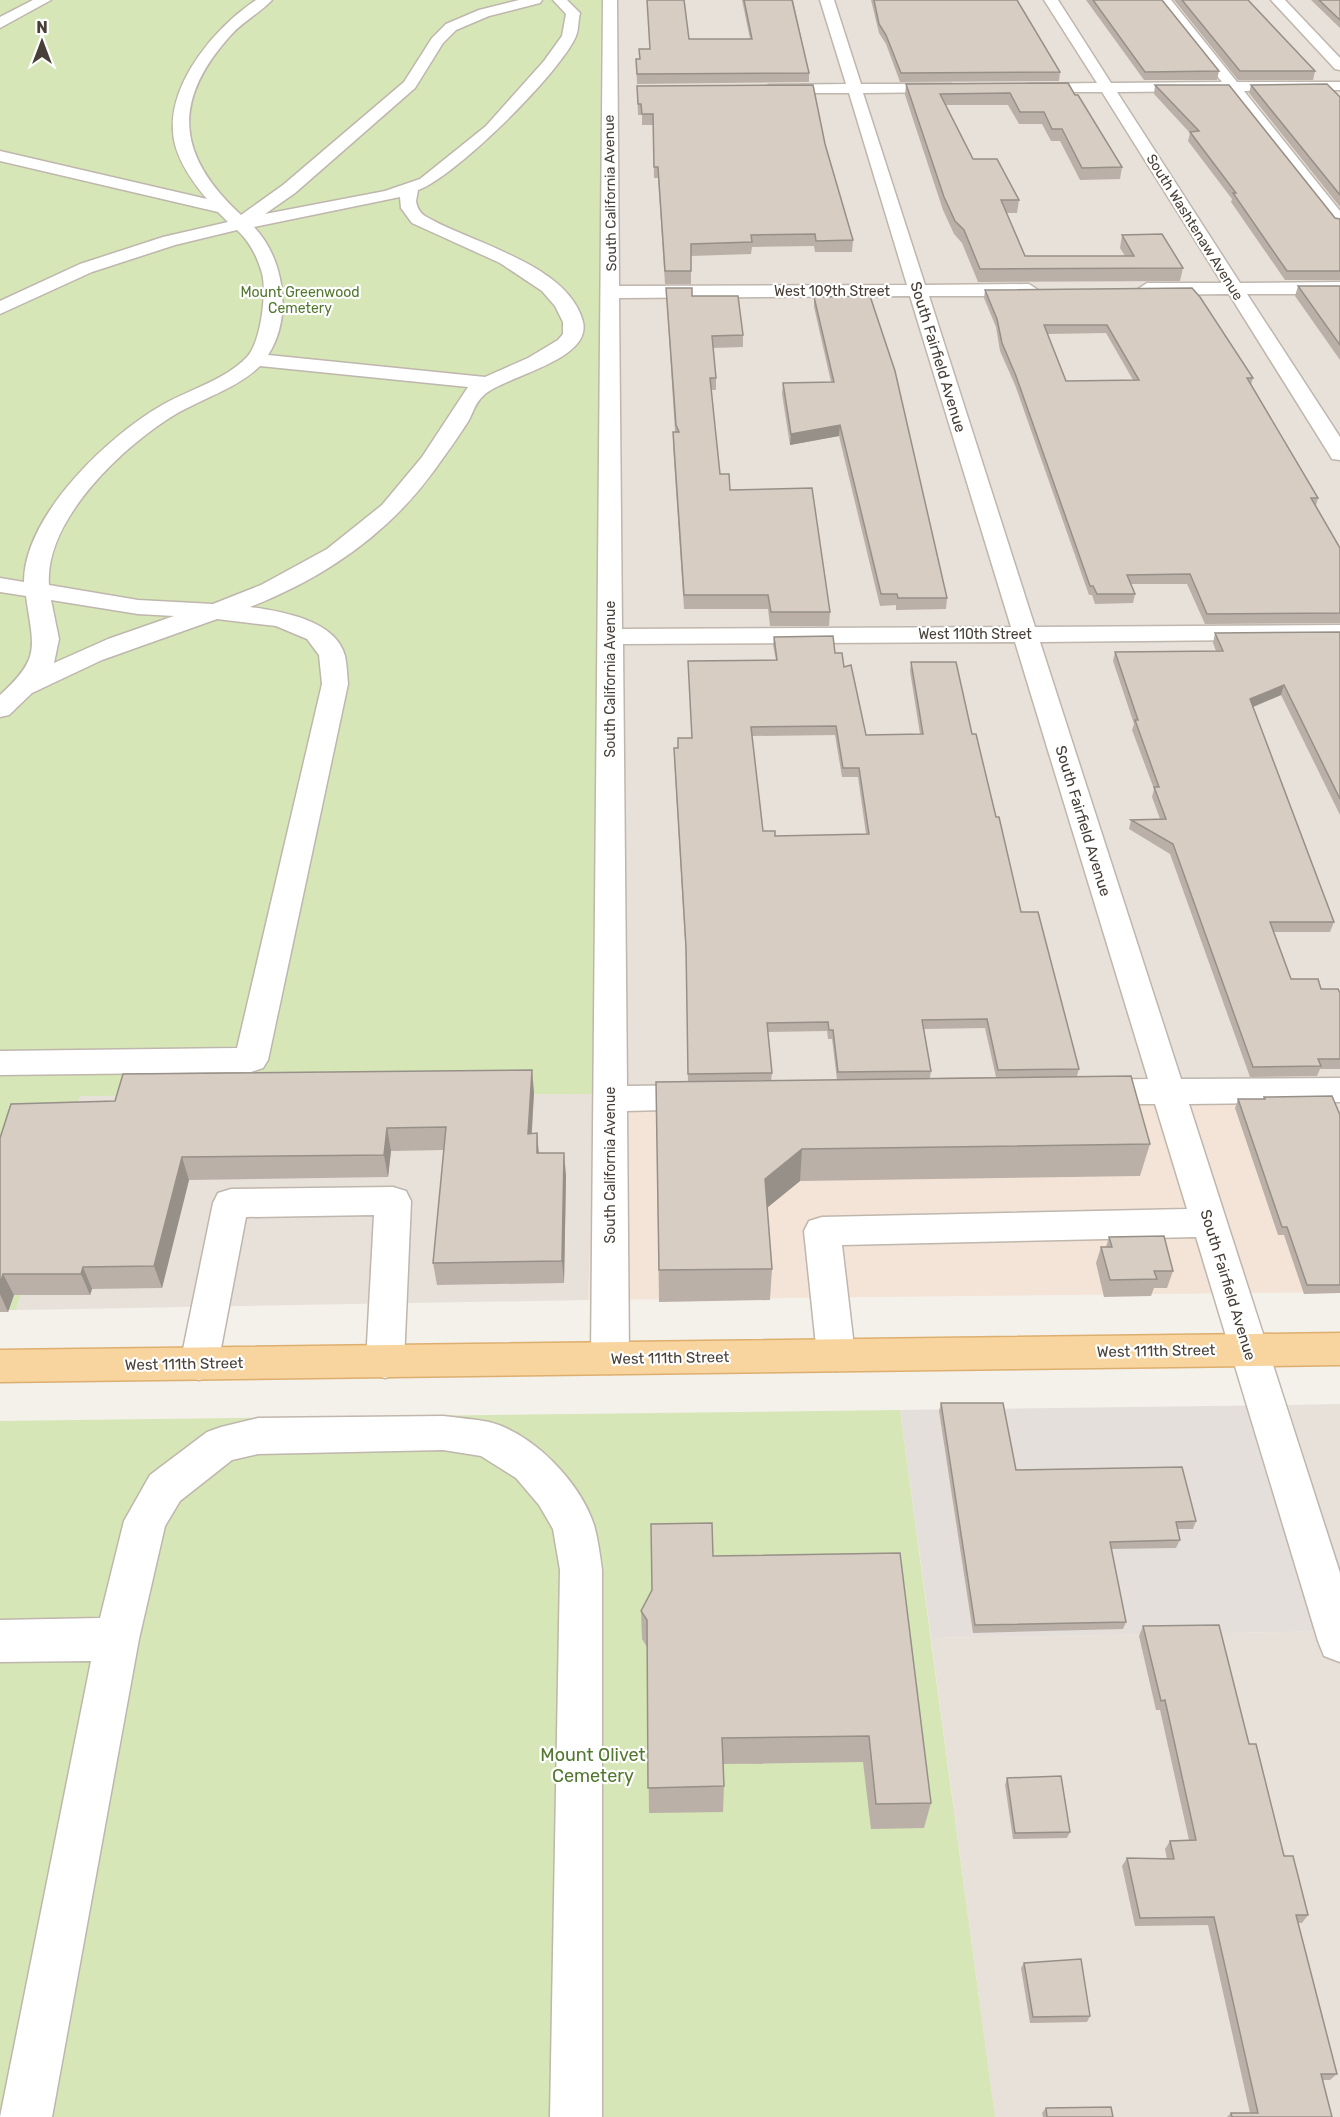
<svg xmlns="http://www.w3.org/2000/svg" width="1340" height="2117" font-family="Rubik,sans-serif">
<style>
.residential{fill:#e8e1d9}
.commercial{fill:#f4e4d7}
.industrial{fill:#e4dfdb}
.green{fill:#d6e6b6}
.lines{fill:none;stroke-linecap:round;stroke-linejoin:round}
.minor-casing{stroke:#bfb6ad;stroke-width:3}
.major-casing{stroke:#ddaf6f;stroke-width:3}
.minor{fill:#fff;fill-rule:evenodd}
.major{fill:#f8d49f;fill-rule:evenodd}
.wall{fill:#bab0a8;fill-rule:evenodd}
.shaded-wall{fill:#979088}
.building{fill:#d8cdc3;stroke:#979088;stroke-width:1.5;fill-rule:evenodd}
.labels{text-anchor:middle;stroke-width:4.5;stroke-linejoin:round;paint-order:stroke}
.far-street-label{font-size:14px;fill:#484038;stroke:#fff}
.far-park-label{font-size:14px;fill:#52772e;stroke:#fff}
.street-label{font-size:15px;fill:#484038;stroke:#fff}
.near-park-label{font-size:18px;fill:#52772e;stroke:#fff}
</style>
<rect width="100%" height="100%" fill="#f4f0ea"/>
<path class="residential" d="M601 0H1340V1222L596 1094 588 1300 16 1310 80 1096 596 1094Z
M1340 1404V1572L1288 1405Z
M1340 1631V2117H995L931 1638Z"/>
<path class="commercial" d="M1290 1088 1340 1292 588 1300 596 1094Z"/>
<path class="industrial" d="M1288 1405 1340 1572V1631L931 1638 900 1410Z"/>
<path class="green" d="M0 0H601L596 1094 80 1096 16 1310H0Z
M900 1410 995 2117H0V1421Z"/>
<g class="lines">
<defs>
<path id="minor" d="M33 0H51L0 28V17Z
M256 0H272C260 13 242 22 230 36 171 102 177 156 241 215L283 185 404 82 432 38 446 24 479 10 519 0H542L540 3 489 16 456 30 443 43 415 88 295 193 265 214 385 191 420 179 486 126 544 61 562 36 566 14 553 0H567L580 13C578 20 579 29 576 36 561 72 455 177 418 190L416 201C417 207 419 212 425 216 468 242 569 264 583 322 592 361 503 376 483 396 476 402 473 412 469 420 458 438 445 455 433 472 387 535 322 579 250 607 280 611 336 620 345 656 347 665 347 675 348 684L268 1060 263 1068 251 1072 0 1075V1051L237 1048 322 684 319 655 307 639 276 626 217 619 102 660 32 693 9 715 0 717V695C42 657 33 647 26 596L0 592V578L24 582C24 515 110 434 164 404 191 389 225 380 247 357 261 342 267 292 262 273 257 256 250 242 237 230L175 245 92 272 0 314V301L80 264 163 237 228 222 218 212 0 161V151L207 199C191 180 174 156 173 131 170 80 217 26 256 0ZM400 197 401 208 412 223 500 263 542 291 555 306 563 322V334L558 340 528 358 485 377 268 355C293 317 284 258 254 227ZM260 366 468 387 422 457 382 505 327 549 261 585 213 604 138 600 49 585C44 520 124 445 176 414 203 398 236 389 260 366ZM51 600 138 614 174 616 108 639 54 663 59 639Z
M603 0H617L619 286 907 285 849 93H769L762 89 769 85 846 84 820 0H834L861 84H951L958 88 951 92 863 93 925 285 1029 284 1038 290 1029 296H929L1035 627 1340 625V639L1040 642 1181 1079 1340 1078V1102L1189 1104 1340 1573V1662L1324 1656 1318 1641 1196 1237 842 1245 855 1355 850 1366 836 1371 822 1366 817 1355 804 1231 809 1221 822 1217 1187 1209 1155 1104H1091L1079 1101 1074 1092 1079 1083 1091 1080 1148 1079 1015 642 623 644 627 1086 701 1085 713 1088 718 1097 713 1106 701 1109 627 1111 629 1358 624 1370 610 1374 596 1370 591 1358ZM910 296 1011 627 622 629 619 298Z
M1044 0H1058L1111 83 1222 82 1157 0H1171L1237 82H1340V90L1244 91 1340 211V227L1334 226 1229 91 1117 92 1240 283 1340 282V294H1247L1340 437V460L1332 459 1329 454 1229 294 1147 295 1138 289 1147 283H1222L1102 92H1027L1020 88 1027 84 1097 83Z
M1271 0H1285L1340 58V70L1335 69Z
M393 1187 406 1191 411 1201 404 1362 399 1374 385 1378 371 1374 366 1362 374 1215 246 1217 218 1364 213 1376 199 1380 185 1376 180 1364 213 1203 218 1193 231 1189Z
M443 1416C458 1418 474 1419 489 1422 533 1433 580 1482 594 1525 598 1539 600 1555 602 1570V2117H550L560 1570 553 1529 539 1505 516 1478 481 1456 443 1450 258 1454 232 1460 180 1501 165 1526 139 1639 52 2117H0L91 1661 0 1662V1620L100 1618 124 1521 150 1475 207 1432 221 1427 258 1418Z"/>
<path id="major" d="M1340 1333V1365L0 1382V1350Z"/>
</defs>
<use href="#minor" class="minor-casing"/>
<use href="#major" class="major-casing"/>
<use href="#minor" class="minor"/>
<use href="#major" class="major"/>
</g>
<path class="wall" d="M742 0H793L809 73V82L637 84 636 59H640L639 49H649L689 39H750Z
M871 0H1017L1060 72 1059 81 900 82 886 44 879 33Z
M1086 0H1162L1219 71 1217 80H1144Z
M1174 0H1248L1315 71 1313 80H1238Z
M1311 0H1340V28Z
M906 84 1075 95 1122 167 1120 179 1080 180 1060 141H1051L1042 124H1019L1008 105H946L973 159 1019 200 1017 213H1006L1025 256H1125L1120 248 1122 235 1183 268 1180 281 978 282 962 243 954 234 943 210 905 95Z
M1155 85 1335 218 1340 219V280H1285L1231 202 1232 199 1188 141 1190 133 1154 94Z
M1251 85 1340 97V207L1249 93Z
M637 86 825 144 853 240 852 252H815L814 246 752 247 751 254 691 256V284H665L658 178H654L653 125H642V115H638Z
M1298 286H1340V360L1295 296Z
M666 288 692 296 743 335V347L713 348 716 378V390H711L720 474 730 490 830 612 829 626H770L768 609H684L673 445V432H675Z
M1192 288 1253 378 1251 385 1318 498 1316 506 1340 548V623L1205 624 1187 584H1131L1135 594 1133 603 1095 604 1092 595H1089L1015 385 1000 351 996 327 984 298 985 290ZM1106 333 1133 380 1066 381 1047 334Z
M814 297 947 598 946 609 896 610V605L880 606 839 436 790 445 782 394 783 383 831 382 814 307Z
M1340 632V815L1281 695 1253 707 1334 922 1330 932H1274L1291 979 1321 989 1340 993V1069H1320L1317 1076 1250 1077 1170 854 1129 829 1131 820 1160 819 1152 797 1154 789 1132 730 1134 724 1113 661 1115 652 1216 651 1213 643 1215 633Z
M774 637 835 653 844 667 866 735 920 734 910 671 911 662 972 734 1021 912 1079 1069 1077 1076 1150 1144 1140 1176 800 1181 767 1208 772 1269 770 1300 659 1302 656 1082H688L686 957 674 757V748H678V738H692L688 661 776 660 773 645ZM835 735 842 777H858L866 834 775 836 763 831 752 736ZM985 1028 996 1077 930 1078 931 1071 924 1029ZM827 1031 828 1039H832L837 1080 771 1081 772 1073 768 1032Z
M534 1092 532 1133 539 1153 566 1175 564 1283 437 1285 433 1263 444 1150 391 1151 388 1177 189 1180 162 1288 92 1289 90 1295H14L8 1312H0V1138Z
M1264 1097 1340 1115V1293L1304 1294 1284 1235H1278L1235 1108 1238 1099H1263Z
M1109 1237 1173 1271 1167 1288H1154L1151 1296 1104 1297 1096 1263 1101 1247H1106Z
M941 1403 1016 1470 1196 1521 1193 1529H1177L1180 1540 1176 1548 1111 1549 1126 1622 1123 1629 973 1633 939 1411Z
M713 1556 931 1803 924 1828 871 1829 863 1762 723 1764 724 1786 723 1812 649 1813 647 1647 642 1639 641 1611Z
M1143 1626 1249 1744 1284 1856 1308 1915 1302 1923H1298L1337 2074 1330 2080H1323L1332 2117H1227L1231 2113H1250L1208 1925 1135 1926 1122 1866 1127 1858 1167 1859 1165 1849 1170 1841 1189 1840 1160 1710H1156L1139 1636Z
M1007 1778 1070 1832 1067 1838 1013 1839 1005 1785Z
M1024 1963 1090 2016 1087 2022 1030 2023 1021 1968Z
M1046 2108 1113 2117H1043L1042 2113Z"/>
<path class="shaded-wall" d="M840 425 839 436 790 445 791 434Z
M1284 685 1281 695 1248 709 1250 699Z
M532 1070 534 1092 530 1156 528 1134Z
M387 1128 391 1151 388 1177 384 1155Z
M537 1133 539 1155 537 1153Z
M802 1149 800 1181 763 1211 765 1179Z
M564 1153 566 1175 564 1283 562 1261Z
M182 1157 189 1180 162 1288 154 1266Z
M83 1267 92 1289 90 1295 81 1274Z
M3 1274 14 1295 8 1312 0 1294V1284Z"/>
<path class="building" d="M647 0H684L689 39H752L744 0H792L809 73 637 74 636 59H640L639 49H650Z
M874 0H1017L1060 72 901 73 886 35 879 24Z
M1093 0H1162L1219 71 1145 72Z
M1182 0H1248L1315 71H1240Z
M1319 0H1340V20Z
M1068 83 1075 95H1078L1122 167 1082 168 1062 129H1052L1044 112H1020L1010 93 940 94 973 159H997L1019 200H1001L1025 256H1134L1122 235 1162 234 1183 268 980 269 964 230 955 221 944 197 906 84Z
M1327 84 1340 97V195L1251 85Z
M813 85 825 144 853 240 816 241 815 234 751 235 752 242 691 244V271H665L658 167H654L653 114H642L641 104H638L637 86Z
M1155 85H1229L1335 218 1340 219V271H1287L1233 193H1236L1190 132 1199 131Z
M1298 286H1340V345Z
M666 288H692V296H738L743 335 712 336 716 378H710L720 474H729L730 490 812 488 830 612H771L768 595H684L673 432H679L676 425Z
M1192 288 1200 297 1253 378H1247L1318 498H1311L1340 548V613L1207 614 1190 574 1127 575 1135 594H1097L1093 586H1090L1016 376 1002 343 997 319 985 290ZM1044 325H1107L1139 380 1066 381Z
M870 296 895 371 947 598H898L897 594H881L840 425 791 434 783 383 834 382 814 297Z
M1340 632V799L1284 685 1250 699 1334 922H1270L1291 979H1318L1321 989H1338L1340 993V1059H1318L1321 1066 1253 1067 1173 844 1131 820 1166 819 1154 787H1159L1135 720H1138L1115 652 1223 651 1215 633Z
M833 636 835 653H842L844 667 851 665 866 735 923 734 911 662H956L972 734H976L996 817H999L1021 912H1038L1079 1069 998 1070 987 1019 922 1020 931 1071 838 1072 833 1030H829L828 1022 767 1023 772 1073 688 1074 686 947 674 748H678V738H692L688 661 777 660 774 637ZM836 726 843 768H859L869 834 775 836V831H763L751 727Z
M532 1070 528 1134 537 1133V1153H564L562 1261 433 1263 446 1127 387 1128 384 1155 182 1157 154 1266 83 1267 81 1274H3L0 1284V1138L11 1104 115 1101 123 1074Z
M1131 1076 1150 1144 802 1149 765 1179 772 1269 659 1270 656 1082Z
M1332 1096 1340 1115V1285H1307L1287 1227H1282L1238 1099H1265L1264 1097Z
M1164 1236 1173 1271H1154L1157 1279 1110 1280 1101 1247H1112L1109 1237Z
M941 1403H1003L1016 1470 1182 1467 1196 1521 1176 1522 1180 1540 1110 1542 1126 1622 975 1625Z
M712 1523 713 1556 900 1553 931 1803 876 1804 869 1736 722 1738 724 1786 648 1788 647 1620 641 1611 652 1590 651 1524Z
M1219 1625 1249 1744H1256L1284 1856H1293L1308 1915H1296L1337 2074H1321L1332 2117H1232L1231 2113H1258L1214 1917 1140 1918 1127 1858 1174 1859 1170 1841 1196 1840 1165 1700 1161 1701 1143 1626Z
M1061 1776 1070 1832 1015 1833 1007 1778Z
M1081 1959 1090 2016 1033 2017 1024 1963Z
M1111 2107 1113 2117H1047L1046 2108Z"/>
<g class="labels">
<g class="far-street-label">
<text transform="translate(610 193) rotate(-91)" y="5">South California Avenue</text>
<text transform="translate(1195 227) rotate(58)" y="5">South Washtenaw Avenue</text>
<text x="832" y="296">West 109th Street</text>
<text x="975" y="639">West 110th Street</text>
<text transform="translate(610 679) rotate(-90)" y="5">South California Avenue</text>
<text transform="translate(610 1165) rotate(-90)" y="5">South California Avenue</text>
</g>
<g class="far-park-label">
<text x="300" y="297">Mount Greenwood<tspan x="300" dy="16">Cemetery</tspan></text>
</g>
<g class="street-label">
<text transform="translate(938 357) rotate(73)" y="5">South Fairfield Avenue</text>
<text transform="translate(1083 821) rotate(73)" y="5">South Fairfield Avenue</text>
<text transform="translate(1228 1285) rotate(73)" y="5">South Fairfield Avenue</text>
<text transform="translate(1156 1351) rotate(-1)" y="5">West 111th Street</text>
<text transform="translate(670 1358) rotate(-1)" y="5">West 111th Street</text>
<text transform="translate(184 1364) rotate(-1)" y="5">West 111th Street</text>
</g>
<g class="near-park-label">
<text x="593" y="1761">Mount Olivet<tspan x="593" dy="21">Cemetery</tspan></text>
</g>
</g>
<g transform="translate(42 42)" stroke="#ffffff" stroke-width="4.5" paint-order="stroke">
<path d="M0-4.5L10 22L0 15L-10 22Z" fill="#484038"/>
<text y="-9" font-size="16" font-weight="bold" text-anchor="middle" fill="#484038">N</text>
</g>
</svg>
